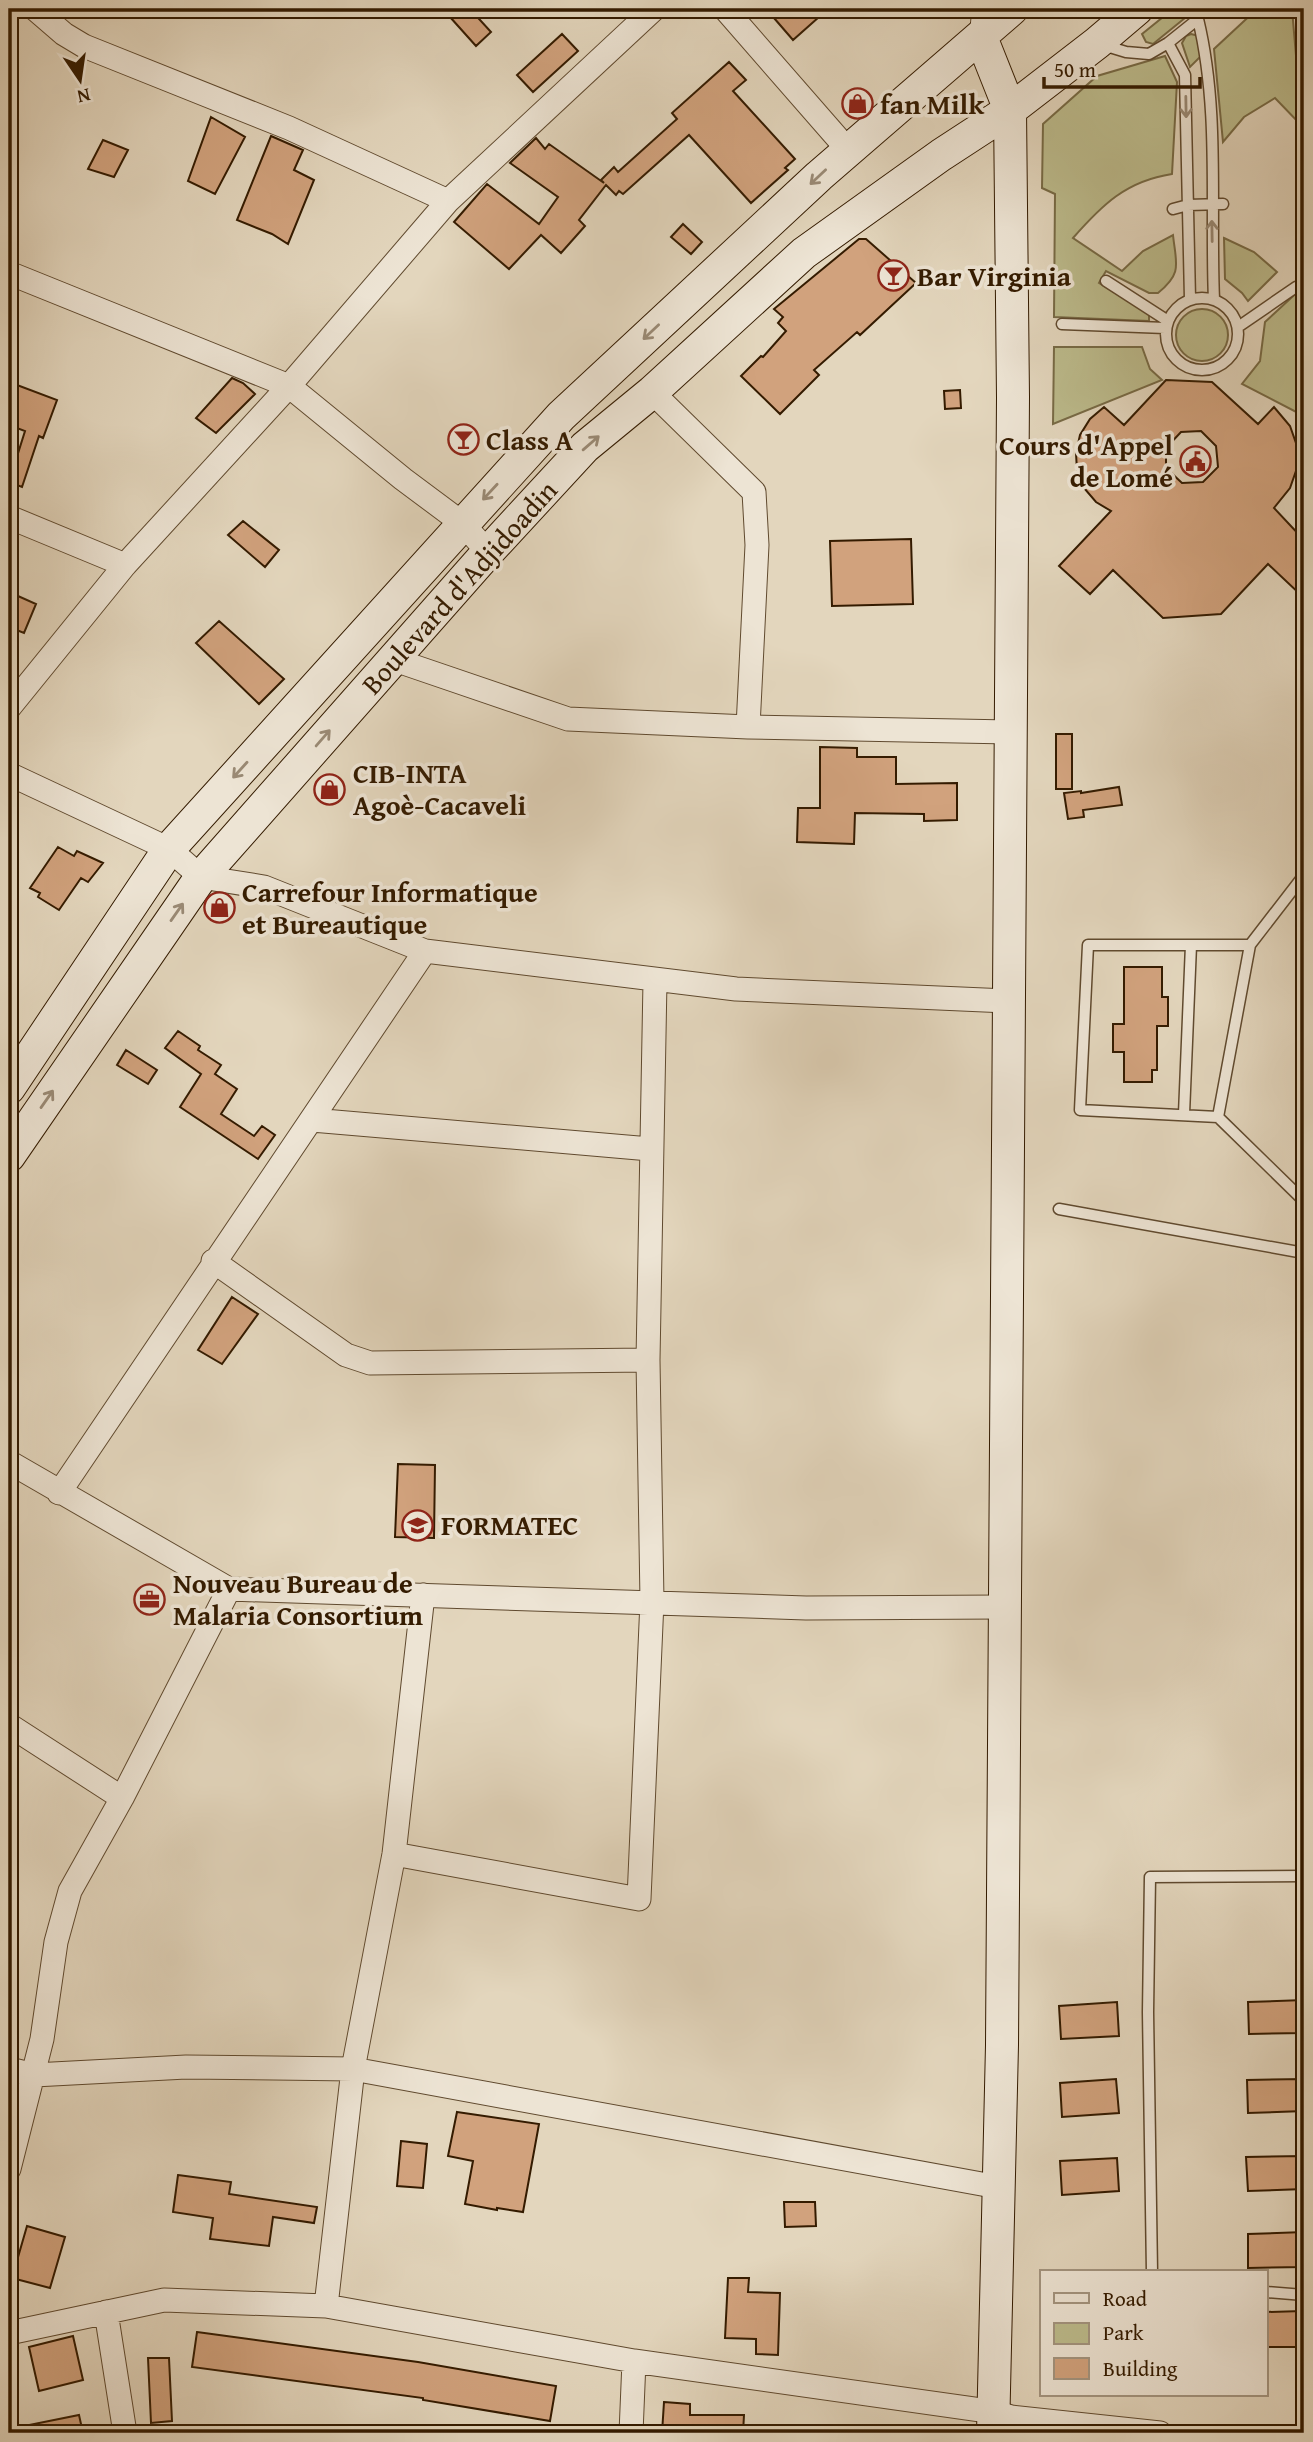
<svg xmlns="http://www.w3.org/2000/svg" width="1313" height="2442" font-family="'Gentium Book Plus',serif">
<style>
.green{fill:#bcbb8c;stroke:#786b46;stroke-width:2}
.building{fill:#d1a27d;stroke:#341b00;stroke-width:2;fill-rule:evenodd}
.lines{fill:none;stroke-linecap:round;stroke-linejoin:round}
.lane-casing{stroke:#604a2f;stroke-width:13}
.street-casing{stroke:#604a2f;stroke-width:25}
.secondary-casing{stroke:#341b00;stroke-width:34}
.lane{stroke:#ede4d4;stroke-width:10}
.street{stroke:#ede4d4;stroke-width:23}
.secondary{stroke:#ede4d4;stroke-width:32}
.oneway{stroke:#9a8a75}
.labels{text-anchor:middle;stroke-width:7;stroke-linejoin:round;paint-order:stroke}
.poi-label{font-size:28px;font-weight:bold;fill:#341b00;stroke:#ede4d4;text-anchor:start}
.street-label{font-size:28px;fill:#341b00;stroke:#ede4d4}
</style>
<rect width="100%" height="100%" fill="#e3d6bd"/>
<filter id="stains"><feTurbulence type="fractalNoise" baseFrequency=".00286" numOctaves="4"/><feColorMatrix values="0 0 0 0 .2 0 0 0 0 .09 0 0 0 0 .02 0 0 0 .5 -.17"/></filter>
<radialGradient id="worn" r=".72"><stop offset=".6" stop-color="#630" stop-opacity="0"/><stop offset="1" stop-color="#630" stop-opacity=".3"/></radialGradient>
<path class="green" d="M1173 9H1196L1153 44 1146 42 1142 34Z
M1257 9H1292L1302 126 1275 98 1244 117 1223 142 1214 49Z
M1191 34 1199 36 1203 54 1190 67 1182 43 1186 36Z
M1165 56 1177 82 1172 174C1126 181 1102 205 1073 238L1122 271 1143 251 1173 235C1176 264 1183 273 1158 293H1149L1106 271 1099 283 1149 313V321L1054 317 1055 194 1042 188 1043 124 1097 76Z
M1224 238 1254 252 1277 272 1248 301 1242 293 1225 279Z
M1304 286V416L1242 384 1260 361 1265 322Z
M1176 335a26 26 0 1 1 52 0a26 26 0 1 1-52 0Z
M1054 347H1142L1150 369 1162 380 1053 424Z"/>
<path class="building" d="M460 9H470L491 32 476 46 450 17Z
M785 9H828L793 40 774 18Z
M562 34 578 51 533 92 517 75Z
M729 62 746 80 733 91 795 159 785 168 788 170 751 203 689 135 623 194 619 191 616 195 606 185 579 220 585 226 561 253 541 235 509 269 454 222 487 184 539 224 558 197 510 163 536 138 545 149 549 144 604 183 601 180 614 167 618 172 677 119 672 113Z
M211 117 245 137 215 194 188 181Z
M271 136 303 150 294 170 314 180 288 244 272 234 237 220Z
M103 140 128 150 114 177 88 169Z
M683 224 702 242 691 254 671 237Z
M859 239H866L916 283 860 335 857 332 814 370 819 375 780 414 741 376 761 356 763 357 786 331 778 323 783 317 774 309Z
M232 378 243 383 255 394 216 433 196 418Z
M1166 380 1212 382 1258 424 1274 407 1290 426 1297 446V468L1290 488 1274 508 1304 540V598L1268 564 1221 614 1163 618 1113 570 1090 594 1059 566 1111 511 1096 502 1084 488 1077 471 1076 453 1080 435 1090 419 1104 407 1124 425ZM1201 431 1216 446 1218 467 1203 482 1182 483 1166 468V448L1181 432Z
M9 382 57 400 43 438 39 436 22 487 9 482 25 431 9 425Z
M960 390 961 408 945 409 944 391Z
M243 521 279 550 265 567 228 535Z
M911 539 913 604 832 606 830 541Z
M9 592 36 604 24 633 9 627Z
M219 621 284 679 259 704 196 643Z
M1056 734H1072V789H1056Z
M820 747 857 748V757H896V784L957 783V820L924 821V814L855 813 854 844 797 842 798 808H820Z
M1119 787 1122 805 1083 810 1084 817 1068 819 1064 793 1081 791V793Z
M58 847 74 856 77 851 103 863 88 882 81 878 59 910 38 897 40 893 30 888Z
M1124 967H1162V997H1168V1026H1157V1070H1152V1082H1124V1052H1113V1024H1124Z
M178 1031 200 1046 198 1050 221 1065 215 1074 237 1089 221 1114 254 1136 262 1126 275 1135 258 1159 180 1107 201 1074 165 1048Z
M126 1050 157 1070 148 1084 117 1065Z
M232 1297 258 1314 222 1364 198 1350Z
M398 1464 435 1465 434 1538 395 1537Z
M1304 2000V2033L1249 2034 1248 2002Z
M1117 2002 1119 2036 1061 2039 1059 2006Z
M1116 2079 1119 2113 1062 2117 1060 2083Z
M1304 2079V2111L1248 2113 1247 2080Z
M457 2112 539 2124 523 2212 497 2208V2210L465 2204 473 2161 448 2156Z
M401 2141 427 2144 423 2188 397 2186Z
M1304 2156V2189L1248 2191 1246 2157Z
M1117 2158 1119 2191 1062 2195 1060 2161Z
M178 2175 231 2182 229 2194 317 2207 314 2223 273 2217 269 2246 210 2239 213 2218 173 2212Z
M784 2202H815L816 2226 785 2227Z
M27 2226 65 2237 50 2288 12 2278Z
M1304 2232V2267L1248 2268V2234Z
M728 2278H749L748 2292 780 2293 778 2355 756 2354V2339L725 2338Z
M1302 2311 1303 2347H1266V2312Z
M197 2332 418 2362 556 2386 550 2421 423 2400V2398L192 2367Z
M73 2336 83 2380 39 2391 29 2347Z
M148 2358H169L172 2421 151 2423Z
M664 2402 690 2404V2415H744L743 2433H662Z
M79 2415 83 2433H30L29 2425Z"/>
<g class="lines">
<defs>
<path id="lane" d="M1198 19C1220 110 1210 207 1214 300
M1168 43 1185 75 1190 299
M1103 45 1126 52 1149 54 1168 43 1198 19 1200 9
M1173 209 1188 205 1223 204
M1106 281 1168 321
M1166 334a36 36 0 1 1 72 0a36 36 0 1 1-72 0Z
M1062 324 1165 328
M1238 327 1296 287
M1304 875 1250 945 1218 1117 1304 1201
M1184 1114 1191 945
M1218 1117 1080 1110 1088 945H1250
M1059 1209 1304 1253
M1152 2272 1148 2012 1150 1877 1304 1876
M1266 2292 1304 2295"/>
<path id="street" d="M35 9 64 34 84 46 289 128 448 201
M725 9 848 150
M981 37 984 9
M9 273 289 386 403 479 462 523 488 552
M652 392 754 492 757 545 748 727
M9 517 125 565
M392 659 568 719 748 727 1010 732
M9 708 125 565 289 386 448 201 654 9
M9 774 169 849 201 877 264 887 425 951 736 989 1007 1001
M312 1120 650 1149
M213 1261 346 1355 370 1363 648 1360
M9 1462 229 1589 806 1608 1003 1607
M59 1493C180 1311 304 1132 425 951
M9 1725 122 1798
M394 1854 639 1899 652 1601 648 1360 655 981
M9 2069 34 2075 186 2067 353 2069 998 2187
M9 2169 42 2039 56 1942 70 1891 122 1798 229 1589
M326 2306 353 2069 394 1854 423 1595
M106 2312 125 2433
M9 2333 164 2300 326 2306 634 2361 995 2412 1011 2417 1160 2433
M631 2433 634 2361"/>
<path id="secondary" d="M981 37 1010 110 1013 397 1002 2045 993 2433
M9 1088 169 849 561 416 819 176 1012 9
M9 1156 201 877 488 552 585 447 652 392 804 253 941 155 1010 110 1097 43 1137 9"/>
</defs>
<use href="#lane" class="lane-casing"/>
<use href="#street" class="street-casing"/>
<use href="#secondary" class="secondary-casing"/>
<use href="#lane" class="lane"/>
<use href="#street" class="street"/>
<use href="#secondary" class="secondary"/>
</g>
<defs><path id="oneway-shaft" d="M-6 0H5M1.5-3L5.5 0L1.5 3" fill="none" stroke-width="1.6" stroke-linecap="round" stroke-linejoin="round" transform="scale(1.75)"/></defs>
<g class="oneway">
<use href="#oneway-shaft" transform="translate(1186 107) rotate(89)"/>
<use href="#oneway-shaft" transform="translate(818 177) rotate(137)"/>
<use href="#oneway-shaft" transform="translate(1212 231) rotate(-91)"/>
<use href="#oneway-shaft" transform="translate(651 332) rotate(137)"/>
<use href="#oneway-shaft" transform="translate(591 443) rotate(-41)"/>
<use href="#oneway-shaft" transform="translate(490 492) rotate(133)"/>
<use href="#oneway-shaft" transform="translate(323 738) rotate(-49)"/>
<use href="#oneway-shaft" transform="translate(240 770) rotate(132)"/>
<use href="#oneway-shaft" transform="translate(177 912) rotate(-55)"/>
<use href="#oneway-shaft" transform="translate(47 1099) rotate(-55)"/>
</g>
<defs>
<symbol id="shop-ring" viewBox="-11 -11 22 22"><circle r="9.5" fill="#ede4d4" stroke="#8f2418" stroke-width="1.5"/><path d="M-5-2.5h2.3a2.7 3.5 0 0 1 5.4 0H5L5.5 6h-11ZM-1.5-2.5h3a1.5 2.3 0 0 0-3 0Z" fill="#8f2418"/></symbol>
<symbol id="bar-ring" viewBox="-11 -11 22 22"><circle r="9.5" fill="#ede4d4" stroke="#8f2418" stroke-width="1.5"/><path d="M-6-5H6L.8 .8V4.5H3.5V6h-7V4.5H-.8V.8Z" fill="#8f2418"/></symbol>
<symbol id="civic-ring" viewBox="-11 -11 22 22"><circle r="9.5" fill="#ede4d4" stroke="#8f2418" stroke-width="1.5"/><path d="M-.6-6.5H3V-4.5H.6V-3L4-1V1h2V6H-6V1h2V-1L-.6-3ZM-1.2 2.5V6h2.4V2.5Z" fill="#8f2418"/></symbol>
<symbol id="university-ring" viewBox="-11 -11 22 22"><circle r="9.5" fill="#ede4d4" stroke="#8f2418" stroke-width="1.5"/><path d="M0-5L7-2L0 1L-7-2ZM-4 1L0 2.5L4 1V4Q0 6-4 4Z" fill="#8f2418"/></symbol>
<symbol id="office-ring" viewBox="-11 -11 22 22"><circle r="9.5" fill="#ede4d4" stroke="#8f2418" stroke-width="1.5"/><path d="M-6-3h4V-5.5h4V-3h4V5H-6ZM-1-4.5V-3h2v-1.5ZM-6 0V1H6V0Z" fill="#8f2418"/></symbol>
</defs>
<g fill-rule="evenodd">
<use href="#shop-ring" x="840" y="86" width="35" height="35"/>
<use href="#bar-ring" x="876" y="258" width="35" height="35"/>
<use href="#bar-ring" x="446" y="422" width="35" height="35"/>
<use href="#civic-ring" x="1178" y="444" width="35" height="35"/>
<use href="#shop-ring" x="312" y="772" width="35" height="35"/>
<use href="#shop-ring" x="202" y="890" width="35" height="35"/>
<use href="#university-ring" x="400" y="1508" width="35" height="35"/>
<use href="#office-ring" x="132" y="1582" width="35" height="35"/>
</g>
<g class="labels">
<g class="poi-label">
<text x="880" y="114">fan Milk</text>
<text x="917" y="286">Bar Virginia</text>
<text x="486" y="450">Class A</text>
<text x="1173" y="455" text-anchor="end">Cours d'Appel<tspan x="1173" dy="32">de Lomé</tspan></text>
<text x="353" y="783">CIB-INTA<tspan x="353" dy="32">Agoè-Cacaveli</tspan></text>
<text x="242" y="902">Carrefour Informatique<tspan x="242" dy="32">et Bureautique</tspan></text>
<text x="441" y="1535">FORMATEC</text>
<text x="173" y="1593">Nouveau Bureau de<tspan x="173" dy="32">Malaria Consortium</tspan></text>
</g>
<g class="street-label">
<text transform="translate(459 587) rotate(-48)" y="10">Boulevard d'Adjidoadin</text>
</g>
</g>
<rect width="1313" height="2442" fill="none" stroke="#e3d6bd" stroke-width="35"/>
<rect x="10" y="10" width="1292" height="2421" fill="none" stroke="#341b00" stroke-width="3.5"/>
<rect x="18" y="18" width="1278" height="2407" fill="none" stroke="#341b00" stroke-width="2"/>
<rect x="1040" y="2270" width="228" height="126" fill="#ede4d4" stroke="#a3947f" stroke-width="2"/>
<rect x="1054" y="2293" width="35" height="10" fill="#ede4d4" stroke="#a3947f" stroke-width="2"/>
<text x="1103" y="2306" font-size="21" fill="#341b00">Road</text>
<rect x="1054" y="2323" width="35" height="21" fill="#bcbb8c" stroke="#a3947f" stroke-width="2"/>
<text x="1103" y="2340" font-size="21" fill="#341b00">Park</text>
<rect x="1054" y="2358" width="35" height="21" fill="#d1a27d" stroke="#a3947f" stroke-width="2"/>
<text x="1103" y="2376" font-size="21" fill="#341b00">Building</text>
<g transform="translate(80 80) rotate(167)" stroke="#ede4d4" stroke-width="5" paint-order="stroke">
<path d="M0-5L12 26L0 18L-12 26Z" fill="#341b00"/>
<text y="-10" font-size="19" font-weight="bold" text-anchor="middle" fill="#341b00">N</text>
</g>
<path d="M1044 77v10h156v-10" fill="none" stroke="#341b00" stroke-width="3.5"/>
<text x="1054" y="77" font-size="21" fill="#341b00" stroke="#ede4d4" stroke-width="5" paint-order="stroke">50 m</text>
<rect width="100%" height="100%" filter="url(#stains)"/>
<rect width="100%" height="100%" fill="url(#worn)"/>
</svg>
